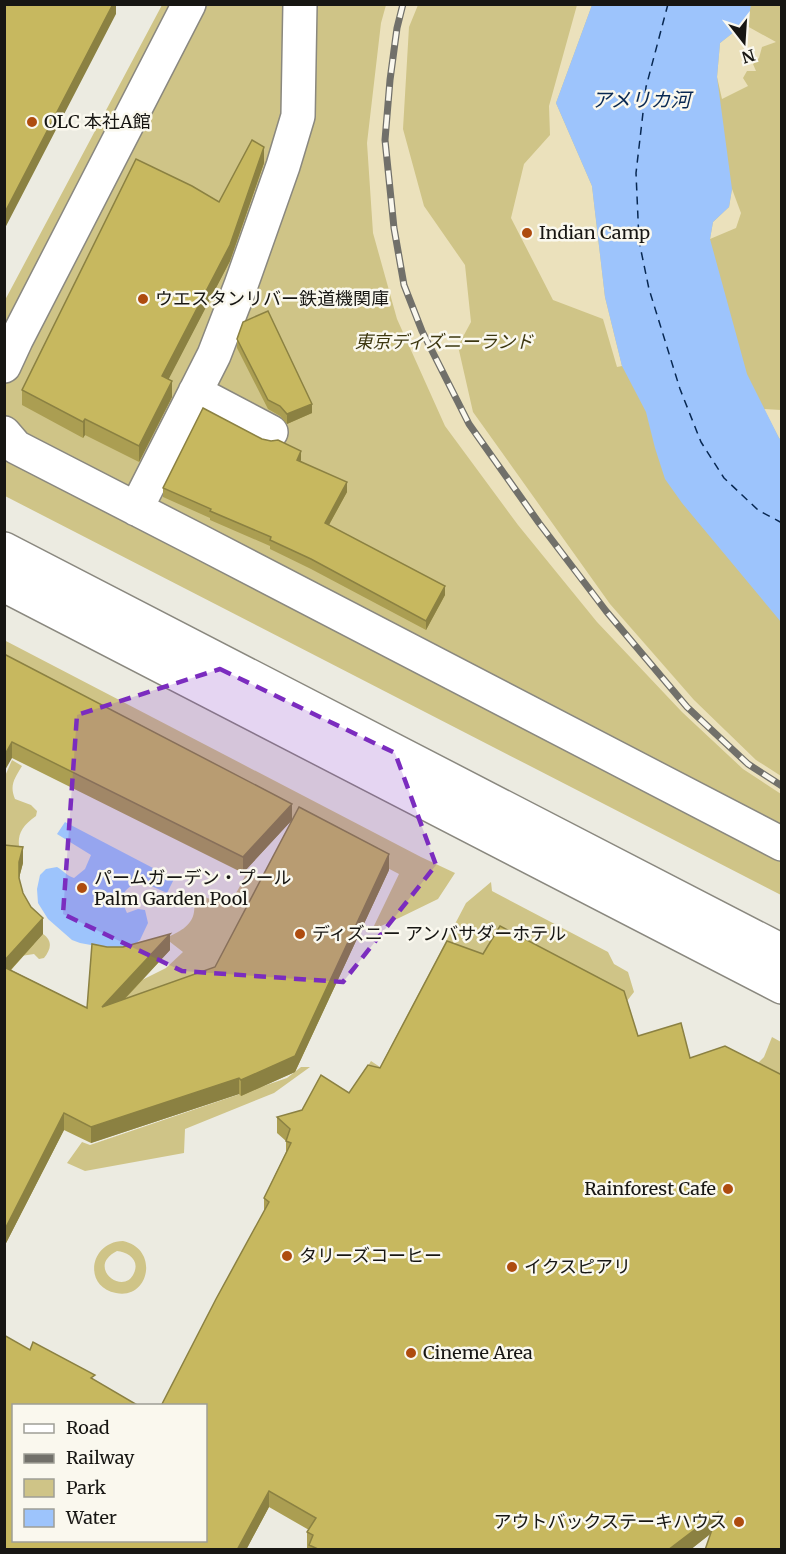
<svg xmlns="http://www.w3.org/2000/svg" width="786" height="1554" font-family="Merriweather,'Noto Sans JP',serif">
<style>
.green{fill:#cfc487;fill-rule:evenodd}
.sand{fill:#ebe1bc}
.water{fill:#9dc4fc}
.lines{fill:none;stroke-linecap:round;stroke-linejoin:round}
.ferry{stroke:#082852;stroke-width:1.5;stroke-dasharray:8 6;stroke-linecap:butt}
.minor-casing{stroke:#8a887f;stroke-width:36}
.minor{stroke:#fff;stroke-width:33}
.rail-casing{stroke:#71706a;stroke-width:7}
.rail{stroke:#faf8ee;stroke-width:4.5;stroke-dasharray:14;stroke-linecap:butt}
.wall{fill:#ab9e52}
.shaded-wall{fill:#8b8142}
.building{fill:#c7b85f;stroke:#8b8142;stroke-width:1.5}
.marked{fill:#7b2cbf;fill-opacity:0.2;stroke:#7b2cbf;stroke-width:4.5;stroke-dasharray:12 8;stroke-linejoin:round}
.poi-dot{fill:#ae4c0f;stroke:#faf8ee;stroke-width:2}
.labels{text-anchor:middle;stroke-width:5;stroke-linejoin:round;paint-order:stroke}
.poi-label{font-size:18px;fill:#171613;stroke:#faf8ee;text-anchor:start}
.park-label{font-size:18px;font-style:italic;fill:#3d3710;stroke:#faf8ee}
.water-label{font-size:20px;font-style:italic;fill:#082852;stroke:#faf8ee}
</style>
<rect width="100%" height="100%" fill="#ecebe1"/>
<path class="green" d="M162 5H781V895L5 496 4 302Z
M4 640 421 857 455 873 438 899 399 918 372 930 399 874 5 668Z
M12 760 22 766C15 778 9 785 15 799L31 805 37 811 36 816C16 830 16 841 23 863L7 861 5 878V776Z
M246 874 264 882 213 979 91 1022 136 983 166 968 183 952 165 938C178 933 192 926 194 912 195 906 194 902 195 896L200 894C230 911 233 900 246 874Z
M491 882 492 891 608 952 614 964 628 972 634 992 623 1006 380 1085 362 1076 371 1061 380 1067 466 903Z
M4 885 34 944 43 934C53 941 51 949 44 958L39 959 34 954 21 956 5 979Z
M772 1037 781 1042V1088L757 1064 764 1057Z
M301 1067H310L274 1093 185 1129 184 1153 85 1171 67 1163 82 1142 90 1145 287 1078Z
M123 1241C160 1249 149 1300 116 1293 83 1287 89 1242 123 1241ZM117 1251C128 1252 140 1260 134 1273 124 1297 85 1267 117 1251Z"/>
<path class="sand" d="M386 5H418L409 27 403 129 424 206 465 265 471 322 458 346 473 412 610 604 694 700 756 760 781 776V794L743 769 682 712 597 622 518 525 445 426 397 319 373 233 367 143 381 23Z
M577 5H592L556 103 592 186 605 297 622 366 617 367 603 319 553 300 511 218 524 164 550 135 549 106Z
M747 26 776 42 762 47 759 58 753 64 756 71H747L743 78 748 86 722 99 717 77 720 43 734 32Z
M732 189 741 213 736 228 710 239 713 222 729 207Z
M764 409 781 410V440L779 438Z"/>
<path class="water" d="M592 5H751L747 26 734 32 720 43 717 77 732 189 729 207 713 222 710 239 747 374 779 438 781 440V622L682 503 665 479 655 448 646 412 622 366 605 297 592 186 556 103Z
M65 822 174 879 167 893 140 881C123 889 119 895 127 913L138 909 145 910 148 923 140 940 131 947 118 950 80 943 72 940 48 919 38 903 37 889 40 875 46 869 57 867C64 871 67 876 74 878L85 869 91 855 57 834Z"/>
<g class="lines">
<path class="ferry" d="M668 4 646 87 636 173 639 241 649 289 680 389 701 442 724 478 758 510 782 523"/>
<defs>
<path id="minor" d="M4 366 16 340 189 4
M195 392 271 432
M4 433 16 447 197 540 782 844
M136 509 214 355 241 285 283 166 298 116 300 4
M4 549 782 951
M4 585 782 987"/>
</defs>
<use href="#minor" class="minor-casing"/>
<use href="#minor" class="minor"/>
<defs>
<path id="rail" d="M403 4 397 28 390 80 385 140 394 228 404 285 422 331 469 424 539 523 606 611 687 707 748 764 782 786"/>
</defs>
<use href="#rail" class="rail-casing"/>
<use href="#rail" class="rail"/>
</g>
<path class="wall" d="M264 163 230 261 168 379 172 397 139 462 85 435 83 438 22 405V390L219 202Z
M237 339 312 413 287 424 280 416 268 409 237 348Z
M301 460V461L347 492 329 525 445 595 426 630 311 569 270 549V546L210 520V518L163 497V488Z
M4 654 292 820 243 873 12 758Z
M4 845 23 863 19 878 23 893 43 934 11 970 87 1008 107 947 170 950 125 999 215 967 389 870 295 1072 241 1096 239 1094 91 1143 64 1130 4 1247Z
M277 1117 710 1534 690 1550H309L307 1549V1532L309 1530 269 1507 246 1550H4L30 1350 95 1381 206 1540 264 1212V1198L286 1152V1141L277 1133Z"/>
<path class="shaded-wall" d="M110 4H116V14L4 230V214Z
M264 147V163L230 261 162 392V376Z
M172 381V397L139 462V446Z
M312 404V413L287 424V414Z
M85 419V435L83 438V422Z
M301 451V460L297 469V460Z
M347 482V492L325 532V523Z
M445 586V595L426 630V621Z
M12 742V758L4 772V756Z
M292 804V820L243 873V857Z
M23 847V863L19 878V862Z
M389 854V870L295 1072 241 1096V1080Z
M43 918V934L4 977V961Z
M170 934V950L102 1023V1007Z
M239 1078V1094L91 1143V1127Z
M64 1113V1130L4 1247V1231Z
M269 1491V1507L246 1550H237Z
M718 1512V1528L690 1550H668Z"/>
<path class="building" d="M4 4H113L4 214Z
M252 140 264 147 230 245 162 376 172 381 139 446 85 419 83 422 22 390 136 159 192 186 219 202Z
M268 311 312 404 287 414 280 406 268 400 237 339 243 322Z
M203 408 262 439 271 441 278 440 301 451 297 460 347 482 325 523 445 586 426 621 311 559 270 540 271 537 210 511 211 509 163 488Z
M4 654 292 804 243 857 12 742 4 756Z
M299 807 389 854 295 1056 241 1080 239 1078 91 1127 64 1113 4 1231V967L87 1008 92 944 107 947H123L170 934 102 1007 215 967Z
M4 845 23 847 19 862V878L23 893 31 907 43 918 4 961Z
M500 926 624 991 638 1036 681 1023 690 1058 725 1046 782 1075V1550H705L718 1512 668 1550H320L309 1545 313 1535 307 1532 316 1518 269 1491 237 1550H4V1335L30 1350 33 1342 95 1375 91 1378 139 1406H14V1540H206V1406H161L216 1299 269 1202 264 1198 291 1143 286 1141 290 1129 277 1117 302 1110 321 1075 349 1093 368 1065 380 1068 447 941 483 954Z"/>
<path class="marked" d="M220 669 395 753 436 865 343 982 182 971 63 914 77 715Z"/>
<g class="poi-dot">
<circle cx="32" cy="122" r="6"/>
<circle cx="527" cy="233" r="6"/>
<circle cx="143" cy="299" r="6"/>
<circle cx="82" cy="888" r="6"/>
<circle cx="300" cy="934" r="6"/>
<circle cx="728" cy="1189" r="6"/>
<circle cx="287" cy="1256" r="6"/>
<circle cx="512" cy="1267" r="6"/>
<circle cx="411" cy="1353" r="6"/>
<circle cx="739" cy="1522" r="6"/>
</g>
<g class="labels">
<g class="poi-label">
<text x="44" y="128">OLC 本社A館</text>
<text x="539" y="239">Indian Camp</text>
<text x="155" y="305">ウエスタンリバー鉄道機関庫</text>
<text x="94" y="884">パームガーデン・プール<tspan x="94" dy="21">Palm Garden Pool</tspan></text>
<text x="312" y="940">ディズニー アンバサダーホテル</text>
<text x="716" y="1195" text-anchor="end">Rainforest Cafe</text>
<text x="299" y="1262">タリーズコーヒー</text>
<text x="524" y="1273">イクスピアリ</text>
<text x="423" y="1359">Cineme Area</text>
<text x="727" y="1528" text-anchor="end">アウトバックステーキハウス</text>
</g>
<g class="park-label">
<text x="444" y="348">東京ディズニーランド</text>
</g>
<g class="water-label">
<text x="641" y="107">アメリカ河</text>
</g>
</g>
<rect width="786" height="1554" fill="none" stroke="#171613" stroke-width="12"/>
<rect x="12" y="1404" width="195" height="138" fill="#faf8ee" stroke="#9f9e96" stroke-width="1.5"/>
<rect x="24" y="1424" width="30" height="9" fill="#ffffff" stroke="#9f9e96" stroke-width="1.5"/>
<text x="66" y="1434" font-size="18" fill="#171613">Road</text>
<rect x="24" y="1454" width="30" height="9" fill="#71706a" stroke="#9f9e96" stroke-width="1.5"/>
<text x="66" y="1464" font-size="18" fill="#171613">Railway</text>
<rect x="24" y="1479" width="30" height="18" fill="#cfc487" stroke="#9f9e96" stroke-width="1.5"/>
<text x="66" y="1494" font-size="18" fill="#171613">Park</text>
<rect x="24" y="1509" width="30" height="18" fill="#9dc4fc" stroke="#9f9e96" stroke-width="1.5"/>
<text x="66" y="1524" font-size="18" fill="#171613">Water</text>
<g transform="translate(744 42) rotate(163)" stroke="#faf8ee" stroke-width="4.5" paint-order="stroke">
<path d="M0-4.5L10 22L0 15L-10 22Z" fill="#171613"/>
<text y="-9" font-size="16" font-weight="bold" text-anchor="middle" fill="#171613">N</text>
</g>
</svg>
